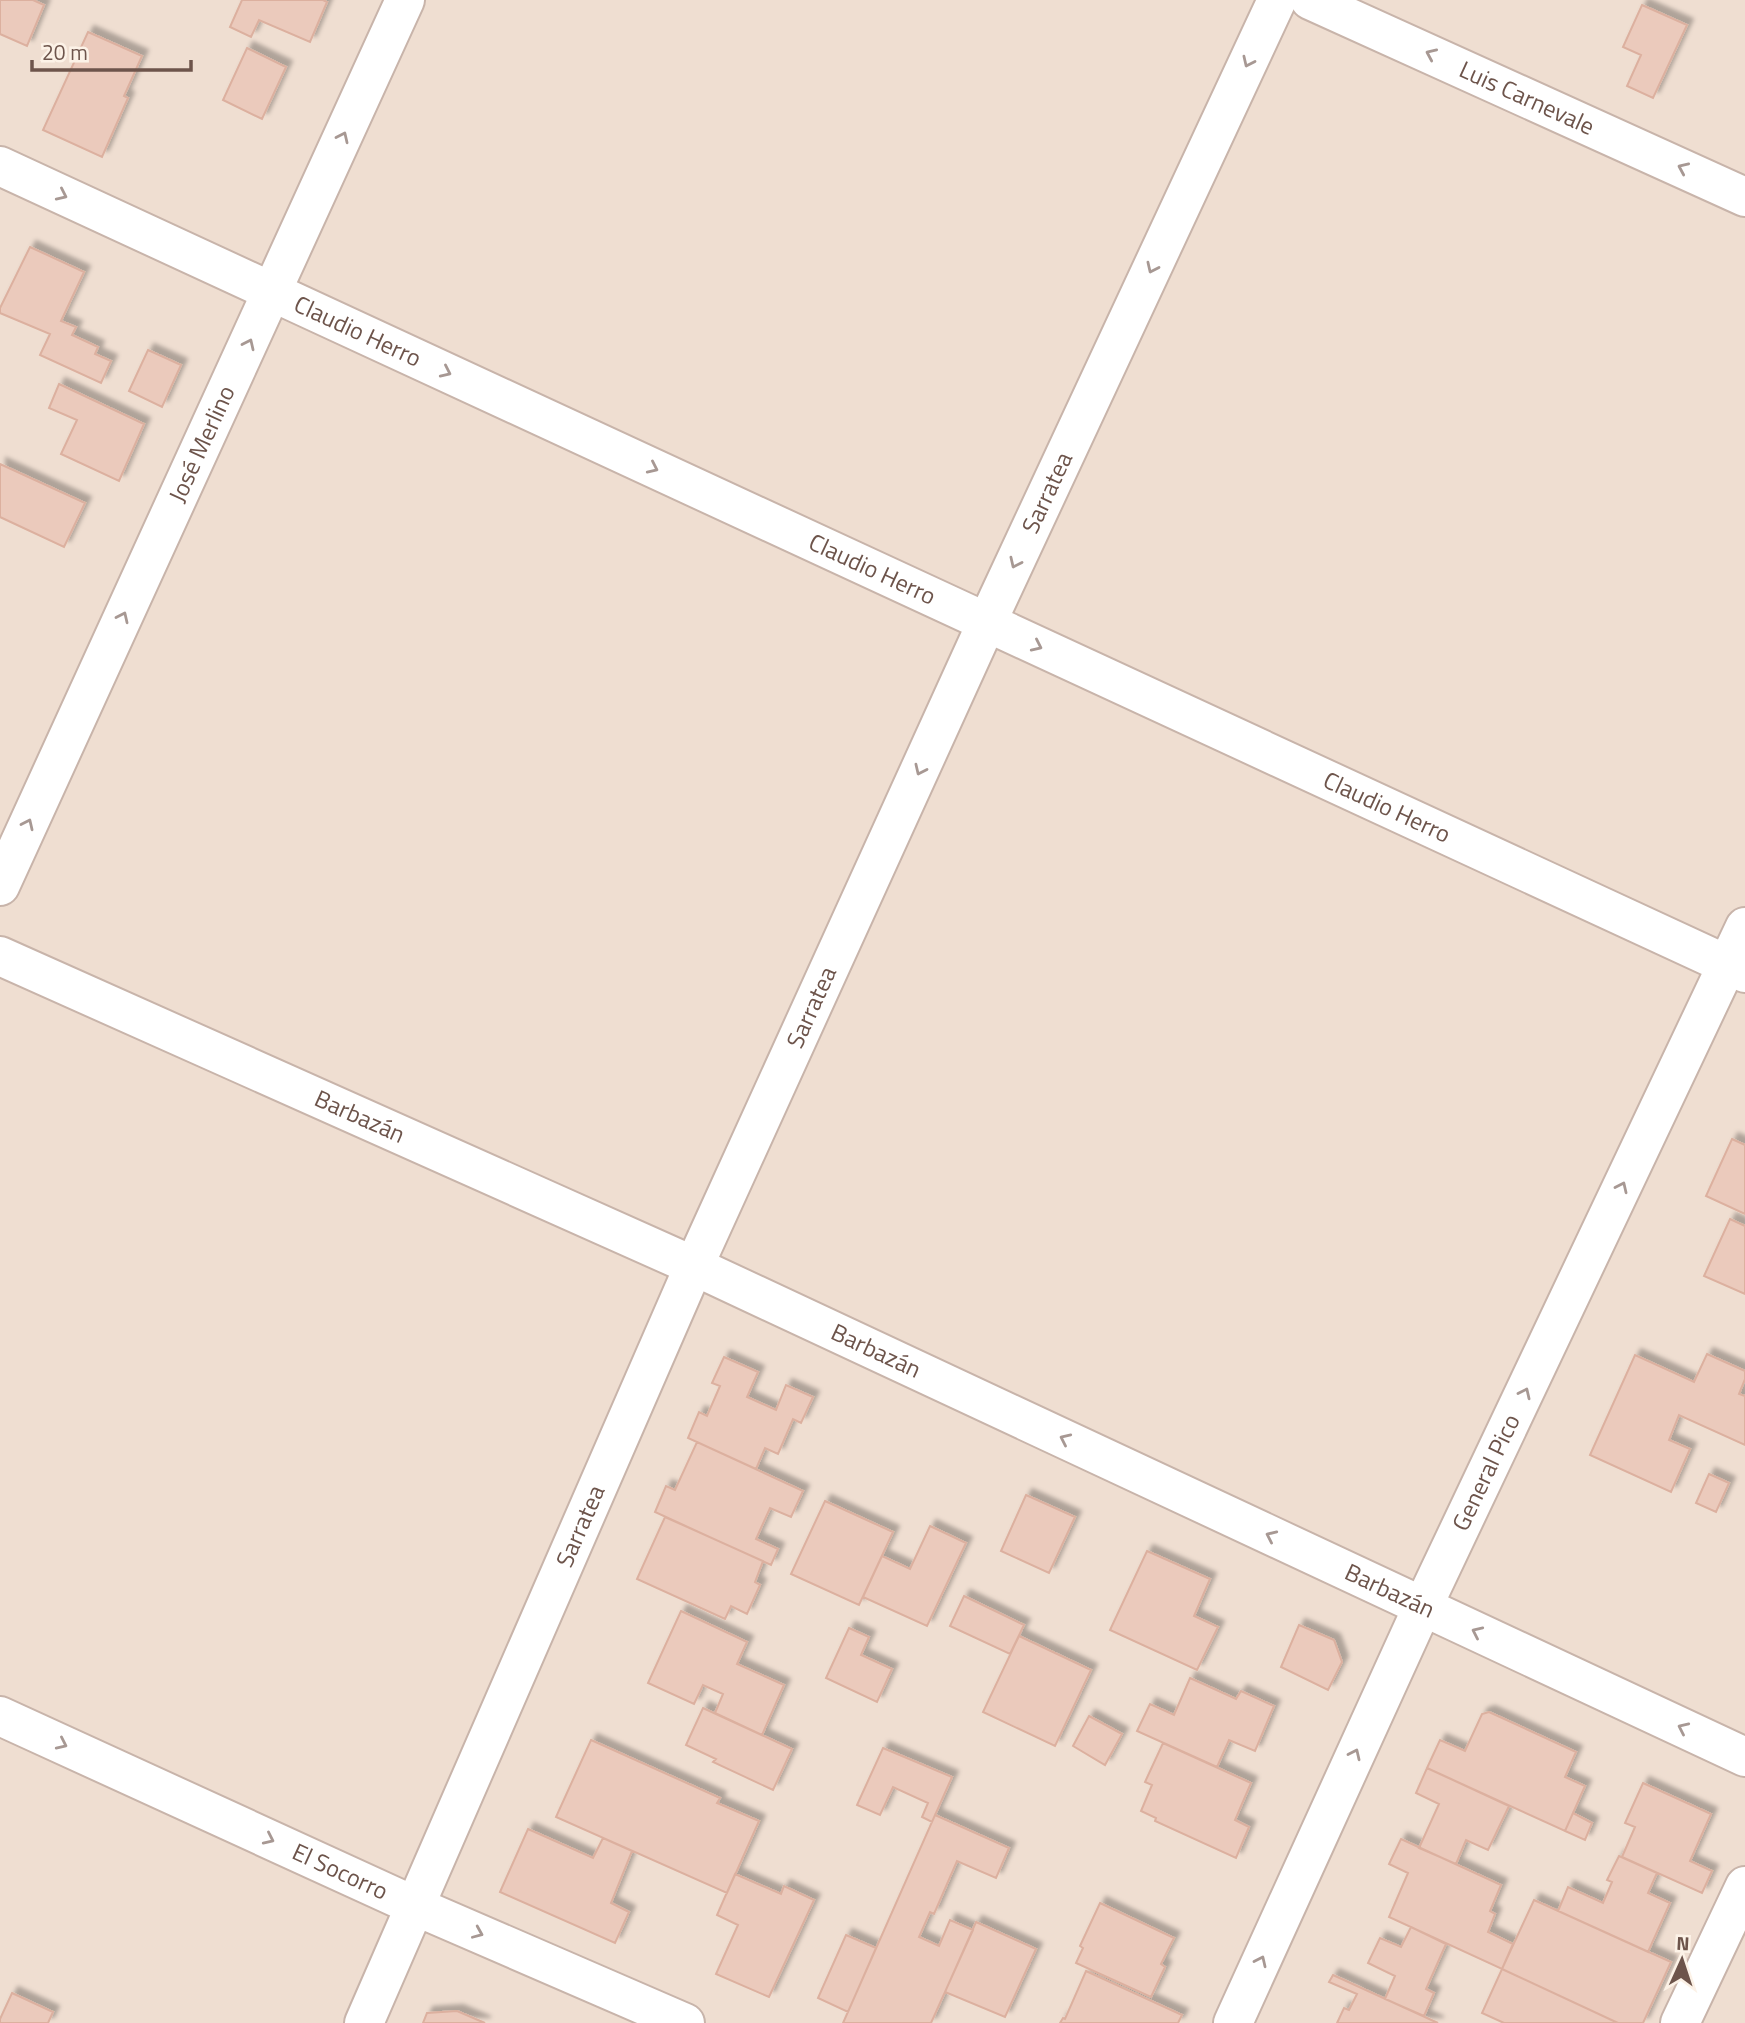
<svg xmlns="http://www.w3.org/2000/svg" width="1745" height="2023" font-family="'Titillium Web',sans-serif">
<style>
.residential{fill:#efded1}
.building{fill:#ebcabc;stroke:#dcb09f;stroke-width:2;filter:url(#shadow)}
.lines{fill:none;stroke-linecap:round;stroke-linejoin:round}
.street-casing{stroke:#c8b4aa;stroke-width:42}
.street{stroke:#fff;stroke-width:38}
.oneway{stroke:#a79893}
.labels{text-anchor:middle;stroke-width:7;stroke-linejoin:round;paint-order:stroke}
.street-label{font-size:24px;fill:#6d544b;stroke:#fcf2e7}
</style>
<defs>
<filter id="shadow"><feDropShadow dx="6" dy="-6" stdDeviation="2" flood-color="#0004"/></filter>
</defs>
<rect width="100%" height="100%" fill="#f9ede1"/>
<path class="residential" d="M0 0H1745V2023H0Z"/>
<path class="building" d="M0 0H33L44 5 27 46 0 34Z
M242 0H323L327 2 310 42 259 20 251 37 230 27Z
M1642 5 1687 25 1653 98 1627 86 1641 55 1623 47Z
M88 32 142 56 124 96 128 98 102 157 43 130Z
M247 48 286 67 262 119 223 100Z
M30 247 84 272 61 321 76 327 72 335 98 347 95 354 111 361 101 383 40 355 50 334 0 313V308Z
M148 350 181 365 162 407 129 391Z
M59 384 144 424 119 481 61 454 77 420 49 408Z
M0 464 85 503 64 547 0 517Z
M1732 1139 1745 1145V1214L1706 1196Z
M1730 1219 1745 1226V1294L1704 1276Z
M1707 1354 1745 1371V1379L1739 1394 1745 1396V1445L1679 1415 1669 1440 1690 1449 1671 1492 1590 1455 1635 1355 1694 1382Z
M724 1357 758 1372 747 1397 776 1410 786 1385 813 1397 801 1423 793 1419 778 1454 765 1448 756 1469 688 1438 699 1412 707 1416 720 1386 712 1383Z
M697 1442 803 1491 791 1517 770 1508 756 1539 778 1549 771 1565 655 1512 666 1486 675 1490Z
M1709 1474 1729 1483 1716 1512 1696 1503Z
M1026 1495 1075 1517 1049 1573 1001 1551Z
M825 1501 893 1532 859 1605 791 1574Z
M665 1517 763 1561 755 1582 760 1585 747 1614 731 1606 725 1619 637 1579Z
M930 1526 966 1543 927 1626 863 1597 882 1556 910 1569Z
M1147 1551 1210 1579 1194 1616 1218 1627 1197 1670 1110 1630Z
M964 1596 1024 1625 1010 1654 950 1626Z
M681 1611 747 1642 737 1664 784 1685 762 1735 715 1713 723 1694 703 1685 694 1704 648 1683Z
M1299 1625 1334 1640 1342 1662 1328 1690 1281 1667Z
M849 1628 869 1637 861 1655 892 1669 877 1702 826 1678Z
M1019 1636 1091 1670 1055 1746 983 1712Z
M1190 1678 1236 1699 1241 1691 1274 1706 1255 1751 1229 1740 1217 1767 1137 1731 1150 1704 1174 1715Z
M703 1708 792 1749 773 1790 713 1762 716 1759 686 1745Z
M1489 1712 1576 1752 1565 1777 1585 1786 1565 1831 1427 1768 1440 1740 1465 1751 1482 1714Z
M1089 1716 1122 1734 1105 1765 1073 1746Z
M591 1740 720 1798 717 1803 759 1821 727 1893 556 1817Z
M1163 1743 1251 1783 1235 1820 1249 1827 1236 1858 1155 1821 1156 1818 1141 1811 1152 1785 1145 1782Z
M883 1748 952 1777 932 1822 922 1817 928 1803 893 1787 880 1815 857 1805Z
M1427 1768 1509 1806 1488 1850 1466 1840 1456 1864 1419 1848 1439 1804 1416 1793Z
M1643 1783 1711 1814 1690 1861 1712 1871 1702 1893 1622 1857 1635 1827 1625 1823Z
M1573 1813 1592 1823 1585 1840 1565 1831Z
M935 1815 1009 1848 996 1878 957 1861 934 1914 930 1912 919 1937 939 1946 950 1920 973 1930 931 2023H843Z
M528 1829 593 1858 603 1838 632 1851 611 1903 629 1912 615 1943 500 1892Z
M1401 1839 1501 1885 1490 1911 1495 1914 1488 1932 1513 1944 1502 1969 1389 1917 1408 1873 1389 1864Z
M1619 1856 1657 1873 1648 1893 1670 1903 1648 1952 1558 1911 1568 1887 1603 1903 1612 1882 1607 1880Z
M735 1874 781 1894 784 1886 814 1900 769 1997 716 1974 738 1925 717 1915Z
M1534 1900 1671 1962 1643 2023H1618L1502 1969Z
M1100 1903 1174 1938 1161 1964 1165 1967 1151 1997 1076 1963 1083 1948 1080 1946Z
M976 1922 1036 1949 1005 2017 945 1992Z
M1411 1927 1446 1944 1426 1989 1434 1993 1424 2016 1385 1999 1395 1976 1368 1963 1380 1938 1401 1947Z
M846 1935 876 1948 848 2012 818 1998Z
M1502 1969 1618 2023H1504L1482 2013Z
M1086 1971 1182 2015 1178 2023H1060L1063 2018 1065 2019Z
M1333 1975 1438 2023H1337L1344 2008 1349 2010 1357 1994 1329 1982Z
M12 1993 53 2012 48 2023H0V2019Z
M457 2011 485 2023H423L427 2013Z"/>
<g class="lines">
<defs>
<g id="street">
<path id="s1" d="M1310 0 1745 197"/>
<path id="s2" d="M0 166 1745 973"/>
<path id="s3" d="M0 886 405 0"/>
<path id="s4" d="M0 956 694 1266 1745 1757"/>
<path id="s5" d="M0 1716 415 1906 685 2023"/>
<path id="s6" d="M364 2023 694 1266 987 622 1277 0"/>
<path id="s7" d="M1233 2023 1423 1606 1745 927"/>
<path d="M1680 2023 1745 1886"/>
</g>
</defs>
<use href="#street" class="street-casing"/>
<use href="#street" class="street"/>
</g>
<defs><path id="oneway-chevron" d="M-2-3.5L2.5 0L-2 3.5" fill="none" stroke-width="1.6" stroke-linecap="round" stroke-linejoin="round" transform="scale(1.75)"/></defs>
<g class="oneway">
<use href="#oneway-chevron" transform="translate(1431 54) rotate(-156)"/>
<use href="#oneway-chevron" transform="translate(1248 62) rotate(115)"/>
<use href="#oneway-chevron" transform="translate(343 137) rotate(-65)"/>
<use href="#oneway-chevron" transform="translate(1683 168) rotate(-156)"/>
<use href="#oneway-chevron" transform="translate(62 195) rotate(25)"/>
<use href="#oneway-chevron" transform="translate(1152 268) rotate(115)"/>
<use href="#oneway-chevron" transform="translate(249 344) rotate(-65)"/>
<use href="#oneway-chevron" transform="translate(446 372) rotate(25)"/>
<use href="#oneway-chevron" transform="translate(653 468) rotate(25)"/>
<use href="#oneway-chevron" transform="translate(1015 563) rotate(115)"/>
<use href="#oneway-chevron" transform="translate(123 617) rotate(-65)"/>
<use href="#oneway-chevron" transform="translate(1037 646) rotate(25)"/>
<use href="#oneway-chevron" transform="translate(920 770) rotate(115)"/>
<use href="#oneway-chevron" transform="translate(28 824) rotate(-65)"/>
<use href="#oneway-chevron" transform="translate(1622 1187) rotate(-65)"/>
<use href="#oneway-chevron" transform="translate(1525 1393) rotate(-65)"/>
<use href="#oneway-chevron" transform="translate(1065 1439) rotate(-155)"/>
<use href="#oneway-chevron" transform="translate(1271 1536) rotate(-155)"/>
<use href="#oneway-chevron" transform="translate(1477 1632) rotate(-155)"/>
<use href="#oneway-chevron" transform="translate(1683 1728) rotate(-155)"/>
<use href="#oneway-chevron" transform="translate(62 1744) rotate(25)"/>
<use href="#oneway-chevron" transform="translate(1355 1754) rotate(-65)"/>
<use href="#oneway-chevron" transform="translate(269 1839) rotate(25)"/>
<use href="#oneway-chevron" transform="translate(478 1933) rotate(23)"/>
<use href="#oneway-chevron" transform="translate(1261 1961) rotate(-65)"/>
</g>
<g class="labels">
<g class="street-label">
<text dy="8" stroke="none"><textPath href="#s1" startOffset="238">Luis Carnevale</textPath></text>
<text dy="8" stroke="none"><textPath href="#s2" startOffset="394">Claudio Herro</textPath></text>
<text dy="8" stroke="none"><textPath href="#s3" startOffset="486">José Merlino</textPath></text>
<text dy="8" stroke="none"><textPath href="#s6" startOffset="1676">Sarratea</textPath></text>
<text dy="8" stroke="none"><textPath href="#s2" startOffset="961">Claudio Herro</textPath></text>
<text dy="8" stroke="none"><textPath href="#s2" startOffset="1528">Claudio Herro</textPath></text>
<text dy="8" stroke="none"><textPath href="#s6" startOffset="1110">Sarratea</textPath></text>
<text dy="8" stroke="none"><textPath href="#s4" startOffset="394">Barbazán</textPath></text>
<text dy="8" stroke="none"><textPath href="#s4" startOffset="961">Barbazán</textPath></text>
<text dy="8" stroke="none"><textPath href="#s7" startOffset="606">General Pico</textPath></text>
<text dy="8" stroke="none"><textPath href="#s6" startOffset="542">Sarratea</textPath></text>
<text dy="8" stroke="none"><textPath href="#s4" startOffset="1528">Barbazán</textPath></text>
<text dy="8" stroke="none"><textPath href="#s5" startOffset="374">El Socorro</textPath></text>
</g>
</g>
<g transform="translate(1682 1960) rotate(3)" stroke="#fcf2e7" stroke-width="5" paint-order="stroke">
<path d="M0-5L12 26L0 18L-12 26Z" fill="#6d544b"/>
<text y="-10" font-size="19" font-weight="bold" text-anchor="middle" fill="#6d544b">N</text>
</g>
<path d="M32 60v10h159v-10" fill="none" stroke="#6d544b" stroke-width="3.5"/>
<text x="42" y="60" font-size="21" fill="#6d544b" stroke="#fcf2e7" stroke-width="5" paint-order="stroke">20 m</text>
</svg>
